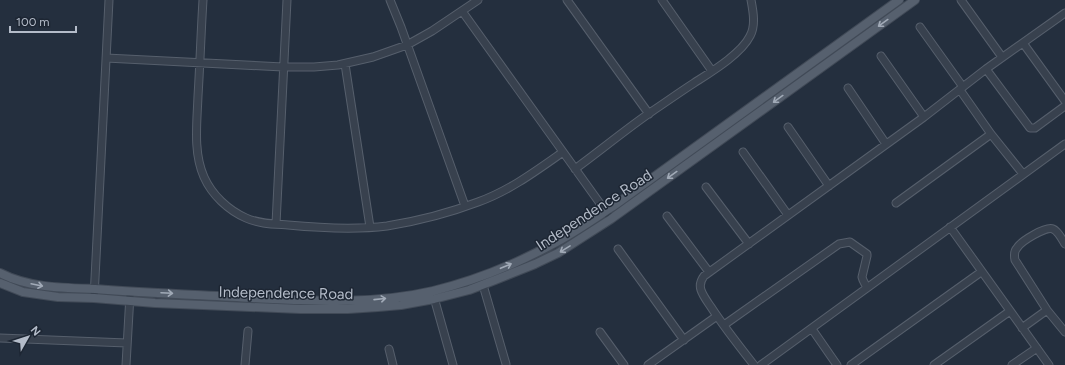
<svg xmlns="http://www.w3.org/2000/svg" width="1065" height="365" font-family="Figtree,sans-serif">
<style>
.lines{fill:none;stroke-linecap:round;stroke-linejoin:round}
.minor-casing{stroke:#565f6c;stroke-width:9}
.major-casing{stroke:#414a57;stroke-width:10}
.minor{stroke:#38414e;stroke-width:7}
.major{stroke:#56606e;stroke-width:8}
.oneway{stroke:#a1aab7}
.labels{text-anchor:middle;stroke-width:3;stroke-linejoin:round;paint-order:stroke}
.street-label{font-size:15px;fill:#b4bcc9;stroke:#1d2633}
</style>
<rect width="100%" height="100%" fill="#242f3e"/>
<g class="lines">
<defs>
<path id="minor" d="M203 0C201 32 200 64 198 96 197 123 193 152 204 177 212 195 228 210 246 218 259 224 274 224 288 225 320 228 355 230 387 226 418 221 449 213 478 202 509 191 536 171 563 152
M390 0 401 27 465 206
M567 0 649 114
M662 0 712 71
M961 0 1002 57
M462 11 609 216
M920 27 963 87
M1023 43 1065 101
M881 56 924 117
M106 58 283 67H314L338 65 373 57 407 45 432 31 478 0
M345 64 370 227
M986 69 1030 128H1035L1065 106
M848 88 886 144
M960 90 991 134 1023 174
M788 127 829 186
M743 152 788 215
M575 169C601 150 625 130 651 112 666 102 680 92 694 83 711 72 741 54 750 36 756 25 753 11 751 0
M706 187 749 244
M896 203 991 134
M667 216 709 272
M276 224 287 0
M950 227 1049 365
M1065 244C1062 239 1058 231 1053 229 1046 226 1021 241 1017 248 1014 251 1014 255 1015 260L1047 310 1065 332
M618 249 684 340
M483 285 506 364
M433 294 453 365
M94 298 109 0
M724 325 839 244 850 242 867 254V256L862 277 863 280 867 288
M1022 328 1047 310
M812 329 837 365
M600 332 624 365
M0 338 127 343
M389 349 393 365
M126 365 130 295
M245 365 248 331
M648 365 717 316
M754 365C739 346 724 327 711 307 707 301 703 296 701 290 699 284 701 280 704 276L924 117 986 69 1065 13
M761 365 1065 144
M851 365 981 272
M934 365 1010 311
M1012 365 1037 348"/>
<path id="major" d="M0 273C29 288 63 288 95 289 147 293 199 295 252 298 312 301 373 305 433 291 474 281 514 265 551 245 573 234 594 219 615 205L899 0
M0 283 23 292 58 297 94 298 155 303 300 309H348L378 307 401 305 434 299 469 290 495 280 535 264 558 253 611 219 915 0"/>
</defs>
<use href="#minor" class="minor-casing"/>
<use href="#major" class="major-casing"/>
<use href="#minor" class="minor"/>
<use href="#major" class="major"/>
</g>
<defs><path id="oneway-shaft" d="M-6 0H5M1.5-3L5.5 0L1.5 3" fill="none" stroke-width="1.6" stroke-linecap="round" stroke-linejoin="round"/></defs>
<g class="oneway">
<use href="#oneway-shaft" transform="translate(883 23) rotate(144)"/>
<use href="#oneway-shaft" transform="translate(778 99) rotate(144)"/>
<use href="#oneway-shaft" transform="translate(672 175) rotate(144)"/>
<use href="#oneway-shaft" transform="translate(565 249) rotate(148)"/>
<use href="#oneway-shaft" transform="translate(506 266) rotate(-23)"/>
<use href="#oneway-shaft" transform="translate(37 285) rotate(12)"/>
<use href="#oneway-shaft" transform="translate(167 293) rotate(3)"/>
<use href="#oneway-shaft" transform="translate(380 299) rotate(-6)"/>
</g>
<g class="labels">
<g class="street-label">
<text transform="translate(594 210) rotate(-33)" y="5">Independence Road</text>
<text transform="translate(286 293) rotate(1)" y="5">Independence Road</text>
</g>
</g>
<g transform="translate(28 337) rotate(51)" stroke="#1d2633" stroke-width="3" paint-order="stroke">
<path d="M0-3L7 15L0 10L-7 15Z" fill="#b4bcc9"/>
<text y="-6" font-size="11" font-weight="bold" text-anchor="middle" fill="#b4bcc9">N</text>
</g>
<path d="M10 26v6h66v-6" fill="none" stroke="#b4bcc9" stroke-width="2"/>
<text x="16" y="26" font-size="12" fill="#b4bcc9" stroke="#1d2633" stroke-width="3" paint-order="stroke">100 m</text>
</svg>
